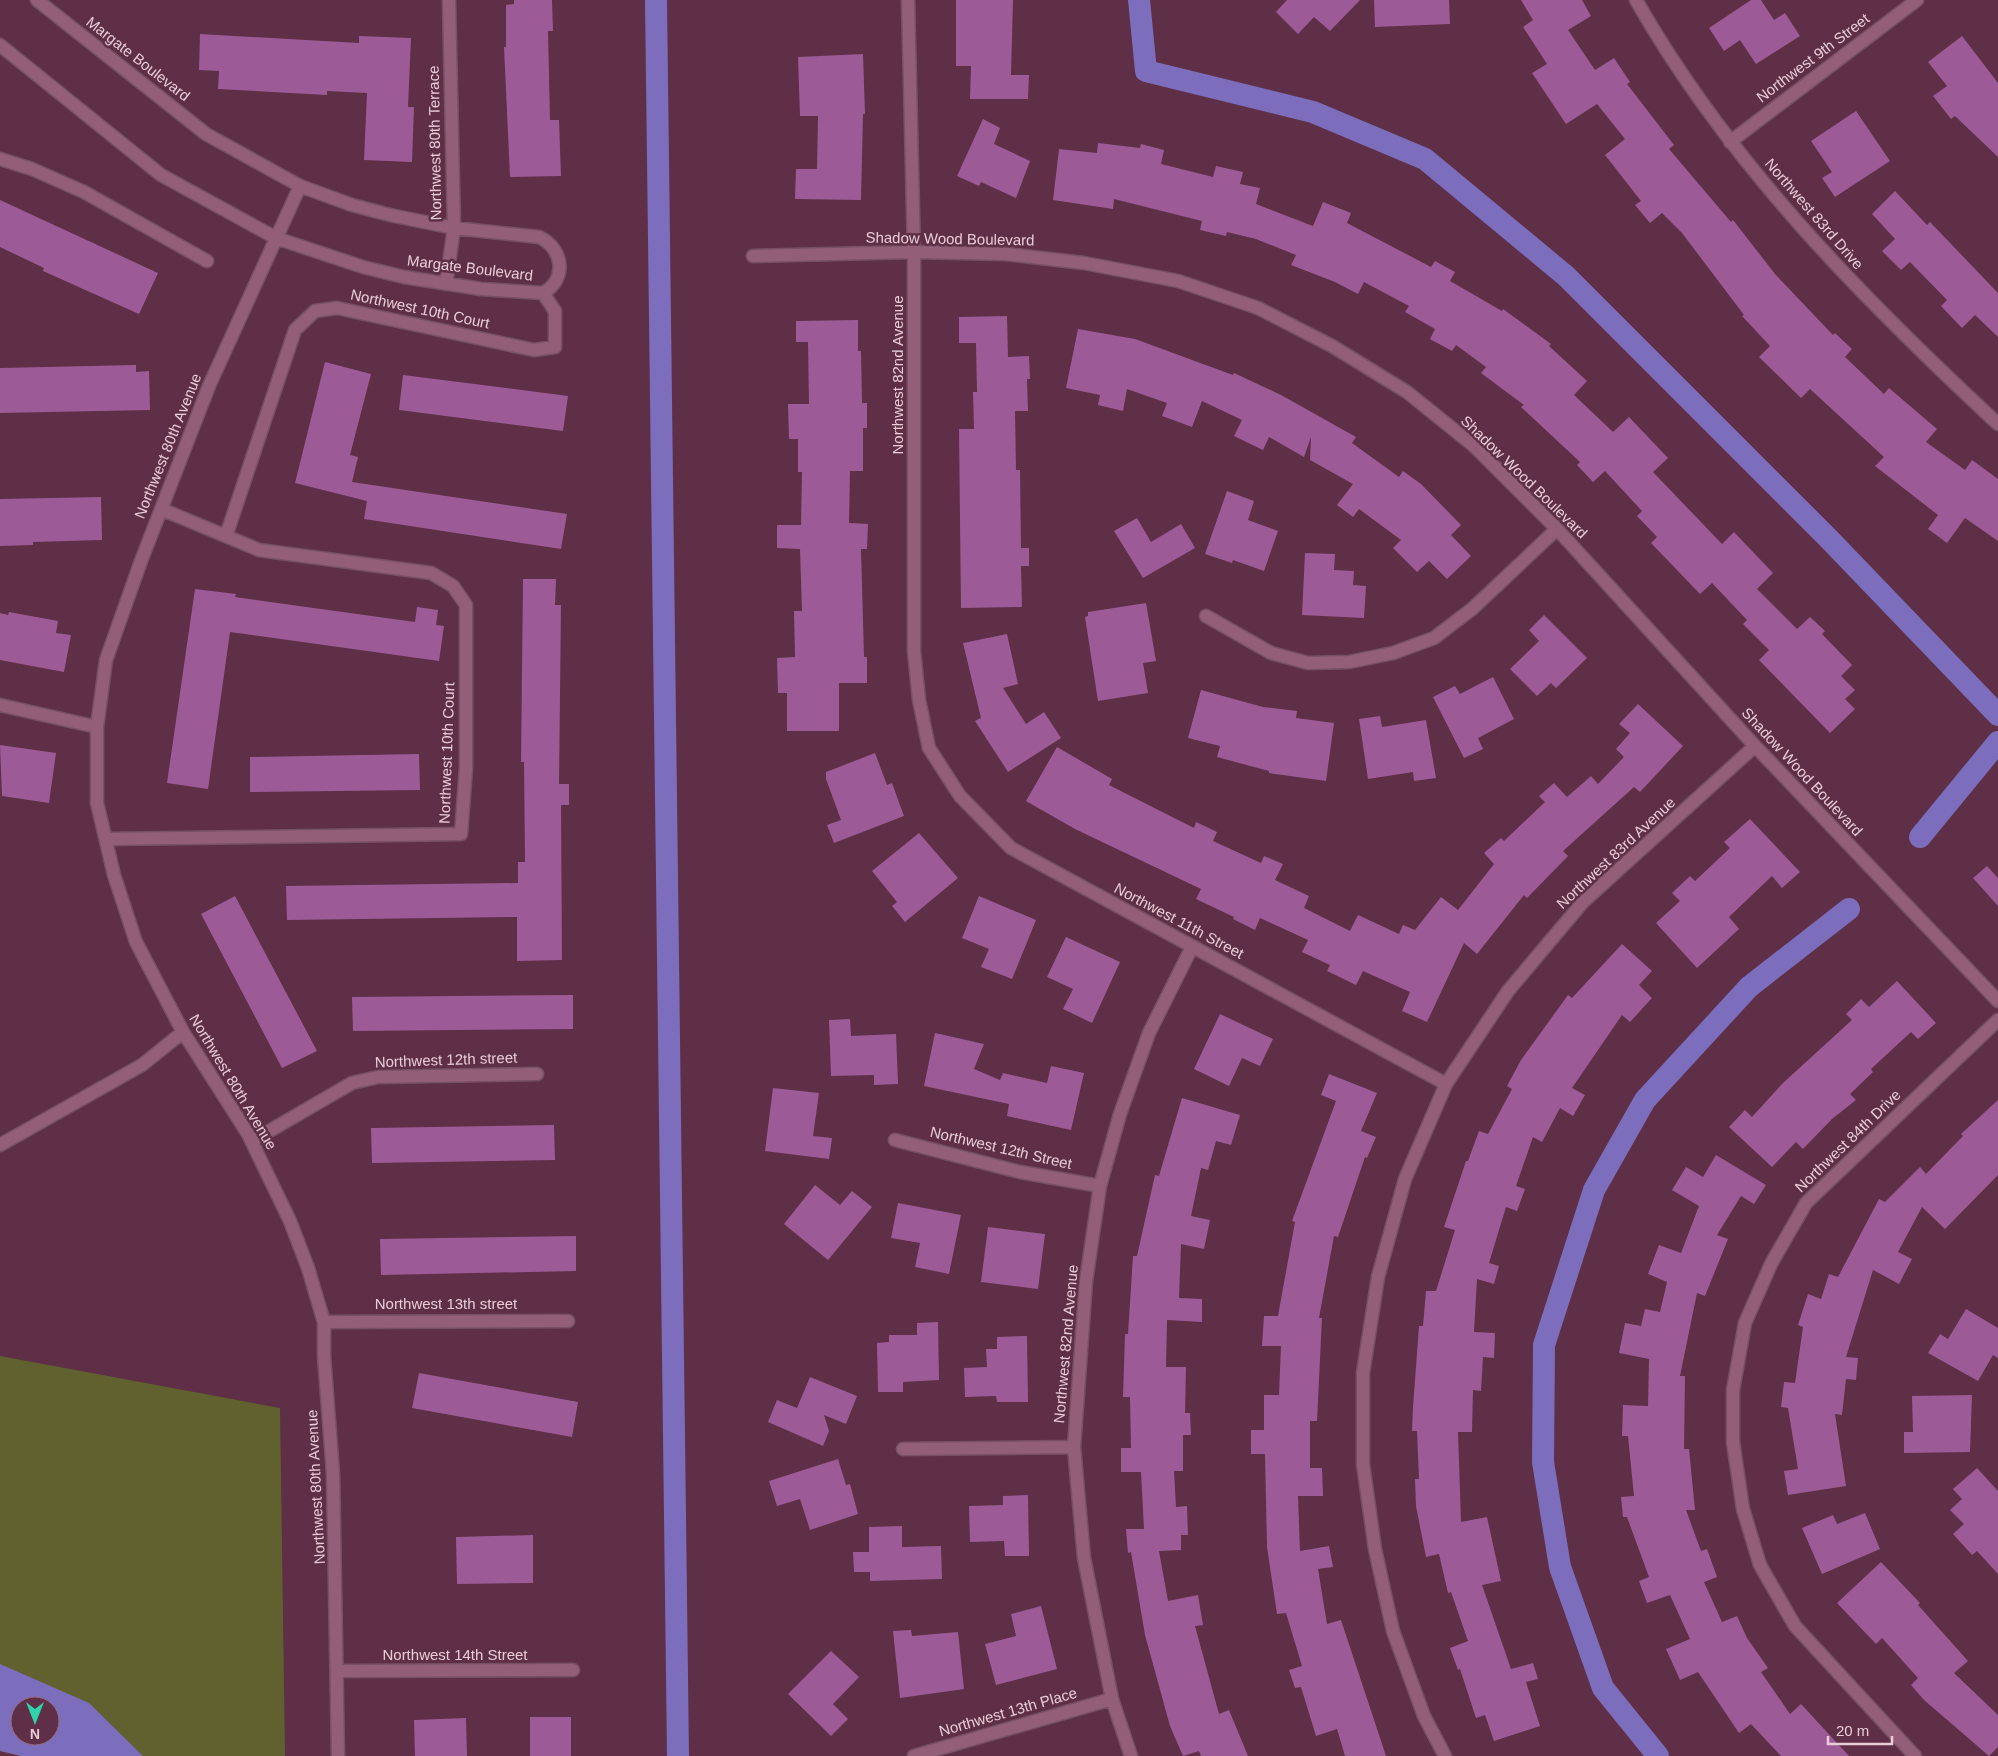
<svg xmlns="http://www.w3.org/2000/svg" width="1998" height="1756" font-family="Arial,sans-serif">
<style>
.green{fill:#60612e;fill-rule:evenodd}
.water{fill:#7c6ebc;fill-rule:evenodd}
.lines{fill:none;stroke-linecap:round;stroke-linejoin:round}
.canal{stroke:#7c6ebc;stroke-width:22}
.building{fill:#9c5b97}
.minor-casing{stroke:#775063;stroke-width:15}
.minor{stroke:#935f78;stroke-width:12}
.labels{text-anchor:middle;stroke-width:5;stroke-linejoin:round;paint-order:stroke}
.street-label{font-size:15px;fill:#eaccd9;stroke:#5e2f46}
</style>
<rect width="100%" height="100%" fill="#5e2f46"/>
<path class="green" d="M0 1356 280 1408 285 1756H21L0 1751ZM20 1706H50V1736H20Z"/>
<path class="water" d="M0 1664 89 1703 143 1756H21L0 1751ZM20 1706H50V1736H20Z"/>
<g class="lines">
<path class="canal" d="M656 0 678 1756
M1139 0 1146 71 1313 112 1425 159 1566 276 1829 539 1998 715
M1920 837 1998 742
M1658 1756 1603 1688 1560 1567 1543 1462 1544 1345 1594 1190 1645 1100 1749 987 1849 909"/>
</g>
<path class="building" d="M514 0H552L553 31H548L550 120H559L561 176 510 177 504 47H506V5L514 4Z
M956 0H1013L1011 75H1029L1028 99H970L971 66H956Z
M1287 0H1360L1330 31 1314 17 1298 34 1276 12Z
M1374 0H1449L1450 24 1375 27Z
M1521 0H1582L1591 16 1568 30 1595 70 1614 58 1630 82 1627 84 1674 145 1669 149 1731 222 1733 220 1775 274 1833 335 1835 333 1852 349 1845 357 1884 394 1889 388 1937 429 1926 442 1965 470 1972 460 1998 479V541L1965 518 1947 543 1928 529 1938 515 1875 466 1884 457 1810 389 1801 398 1759 357 1770 346 1742 316 1744 315 1682 233 1662 213 1650 223 1635 205 1641 201 1605 155 1625 139 1597 104 1566 124 1532 73 1547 64 1523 27 1533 20Z
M1751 0H1761L1774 20 1785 13 1800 36 1756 64 1740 40 1724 51 1709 28Z
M200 34 359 43V36L411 38 408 107H414L412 162 364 160 367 93 327 91V95L218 89 219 71 199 70Z
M1962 36 1998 83V157L1955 116 1951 119 1933 96 1947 86 1928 62Z
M863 54 865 114H863L861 200 795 199 796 169H817L818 116H800L798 57Z
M1856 111 1890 161 1835 197 1822 178 1832 172 1811 141Z
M983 119 1000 128 994 144 1030 161 1016 198 981 182 979 186 957 176Z
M1098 143 1140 148 1141 144 1164 150 1161 164 1213 177 1216 166 1243 172 1240 184 1260 188 1256 204 1313 226 1323 202 1351 213 1347 223 1431 267 1435 261 1455 272 1450 281 1502 311 1503 309 1551 344 1549 346 1587 381 1574 395 1613 432 1629 417 1668 458 1653 472 1722 544 1734 532 1773 573 1757 589 1797 629 1810 617 1825 631 1822 634 1852 665 1841 676 1855 690 1845 699 1855 709 1830 733 1759 660 1769 650 1743 624 1747 620 1712 583 1700 594 1651 543 1657 537 1637 516 1642 511 1605 471 1593 482 1577 465 1580 462 1521 407 1524 405 1481 373 1486 367 1456 345 1452 351 1430 339 1435 329 1405 312 1409 306 1364 282 1358 294 1335 282 1291 265 1296 255 1256 239 1227 232 1226 236 1200 230 1202 221 1114 199 1113 209 1053 200 1059 149 1097 153Z
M1895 191 1927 225 1930 222 1998 293V337L1975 315 1962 328 1941 306 1947 300 1910 262 1901 270 1882 251 1895 239 1872 214Z
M0 200 158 273 139 314 43 271 44 268 0 247Z
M1007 316 1008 357 1029 356 1030 379H1027L1028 411H1015L1016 470H1020L1021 548H1029V566H1021L1022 607 961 608 959 429H974L973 392H977L976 343H959V317Z
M858 320V351H861L862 403H867V428H863V471H850L849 523 868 524 867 549H861L864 657H867V683H839V731H787V693H778L777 658 795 657 794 611H802L800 549 777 548V525H801L802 472H798V439H789L788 404H809L808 342H796V321Z
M1078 329 1135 339 1233 375 1234 373 1281 395 1356 437 1352 443 1399 477 1403 471 1421 484 1461 525 1451 535 1471 556 1447 579 1429 561 1417 572 1393 548 1401 540 1359 509 1353 517 1337 505 1353 484 1310 460 1311 437 1304 457 1269 437 1263 450 1234 436 1242 420 1202 401 1192 427 1162 416 1167 403 1127 389 1123 411 1098 405 1100 395 1066 388Z
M325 362 371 374 350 455 358 457 352 482 567 514 561 549 364 519 367 501 295 483Z
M136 365V372L149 371 150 410 0 413V368Z
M403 375 568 396 563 431 399 410Z
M1227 491 1254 501 1248 520 1278 531 1264 571 1233 560 1232 563 1205 554Z
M101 497 102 540 33 542V545L0 546V499Z
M1137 518 1151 542 1181 524 1195 548 1143 578 1114 531Z
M1305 553 1335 554 1334 570 1354 571 1353 585 1366 586 1364 618 1302 615Z
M523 579H556L555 605H561L559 784H569V805H561L562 960 517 961V917L287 920 286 886 518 883V862H525L524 762H521Z
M195 589 236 594 235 597 415 622 417 607 438 610 436 625 444 626 439 661 230 632 208 789 167 783Z
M1146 603 1156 661 1143 663 1148 693 1098 701 1085 617 1088 616V612Z
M9 612 58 621 56 633 71 635 64 672 0 660V613L8 615Z
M1544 615 1587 658 1556 688 1551 683 1537 696 1510 669 1539 641 1529 630Z
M1007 634 1018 684 1003 688 1026 724 1044 712 1061 738 1008 772 975 721 981 718 963 643Z
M1493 677 1514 719 1478 738 1483 749 1464 758 1433 697 1455 686 1460 694Z
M1201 690 1263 707 1297 711 1296 718 1334 723 1326 781 1269 773V771L1217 757 1220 746 1188 738Z
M1638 704 1683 746 1640 792 1634 787 1563 851 1568 856 1527 898 1524 895 1477 954 1464 943 1427 1022 1402 1011 1410 992 1363 971 1356 985 1327 971 1330 965 1302 952 1308 940 1260 918 1255 930 1233 919 1234 917 1196 899 1201 889 1075 829 1026 801 1057 747 1112 779 1109 785 1194 828 1196 822 1217 832 1213 841 1261 863 1264 856 1283 864 1275 880 1309 896 1304 908 1350 931 1358 915 1399 934 1403 925 1415 930 1441 897 1458 910 1494 864 1484 853 1501 838 1504 841 1545 802 1539 796 1554 783 1567 797 1591 776 1598 784 1624 757 1616 749 1630 733 1619 724Z
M1380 716 1382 727 1426 720 1436 778 1414 781 1413 772 1368 779 1359 719Z
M0 745 56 753 49 803 2 796Z
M875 753 887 785 892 783 904 816 834 843 827 825 841 820 826 779V772Z
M419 754 420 790 250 792V757Z
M1750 819 1800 872 1782 888 1772 876 1729 917 1739 929 1697 968 1656 923 1680 901 1672 893 1690 876 1695 881 1730 848 1724 842Z
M919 833 958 878 905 922 892 906 897 902 872 871Z
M1987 866 1998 878V906L1973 878Z
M235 896 317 1051 282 1068 201 914Z
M979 896 1036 920 1012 979 981 967 989 949 962 938Z
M1066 937 1120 962 1092 1023 1063 1009 1073 989 1047 977Z
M1622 944 1652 971 1639 985 1652 998 1630 1022 1622 1015 1572 1088 1585 1095 1573 1116 1560 1108 1542 1142 1533 1137 1516 1186 1525 1189 1517 1211 1506 1207 1489 1263 1499 1266 1494 1284 1477 1279 1474 1332 1495 1333 1494 1358 1483 1357 1481 1391 1473 1390 1472 1432H1458L1461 1522 1487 1517 1501 1581 1482 1585 1511 1669 1533 1663 1538 1679 1526 1682 1540 1726 1494 1741 1485 1715 1476 1718 1460 1669 1458 1670 1450 1648 1468 1641 1451 1592 1448 1593 1439 1554 1426 1557 1416 1506 1415 1479H1419L1417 1431H1412L1413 1407 1419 1326H1423L1426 1291H1436L1455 1230 1444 1227 1466 1161H1468L1479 1131 1488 1134 1512 1089 1507 1086 1521 1060 1568 995 1572 998Z
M1897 981 1936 1023 1918 1039 1911 1032 1871 1069 1873 1072 1850 1094 1856 1100 1832 1119 1803 1149 1796 1142 1772 1167 1729 1127 1745 1110 1752 1117 1783 1083 1852 1020 1846 1014 1861 999 1869 1007Z
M573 995V1029L353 1031 352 997Z
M1220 1014 1273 1039 1260 1066 1242 1058 1229 1086 1194 1069Z
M850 1019 851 1036 896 1034 898 1084 874 1085V1075L831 1076 829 1020Z
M935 1033 984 1044 974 1069 1000 1080 1003 1073 1047 1083 1051 1066 1084 1073 1071 1130 1007 1116 1009 1104 924 1086Z
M1329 1074 1377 1093 1361 1131 1376 1137 1367 1158 1365 1157 1338 1237 1334 1236 1319 1318H1322L1317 1421H1310V1468H1322L1323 1496H1298L1300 1551 1329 1546 1333 1567 1318 1569 1327 1624 1341 1620 1386 1756H1345L1337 1729 1316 1736 1301 1687 1295 1688 1289 1670 1302 1666 1286 1613 1277 1614 1267 1547 1265 1454H1251V1430H1264V1395H1279L1281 1346H1262L1264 1316H1278L1295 1222 1292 1221 1336 1101 1321 1095Z
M773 1088 819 1093 813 1136 832 1138 829 1159 765 1151Z
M1182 1098 1240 1115 1231 1145 1216 1141 1208 1170 1201 1168 1191 1216 1210 1220 1204 1249 1181 1244 1179 1298 1202 1299V1322L1167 1320 1166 1367H1186L1185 1413H1190L1191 1435H1183V1471H1174L1176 1507 1187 1506 1188 1535H1181V1550L1159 1551 1168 1601 1198 1595 1203 1625 1195 1626 1219 1714 1229 1710 1248 1756H1201L1199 1751 1183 1756 1170 1726 1145 1635 1131 1552 1128 1553 1126 1529H1144L1141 1472H1121V1448H1131L1130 1397H1123L1125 1334H1128L1133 1256H1137L1155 1175 1159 1176Z
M1998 1100V1175L1945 1229 1922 1207 1898 1252 1912 1259 1899 1284 1873 1270 1846 1357 1858 1358 1856 1380 1846 1379 1842 1415 1835 1414 1846 1486 1788 1495 1784 1471 1798 1469 1788 1408 1781 1407 1784 1382 1795 1383 1803 1327 1798 1325 1808 1294 1821 1299 1829 1274 1838 1277 1879 1199 1885 1202 1920 1167 1926 1174 1963 1136 1961 1134Z
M554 1125 555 1160 372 1163 371 1128Z
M1716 1155 1766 1185 1754 1204 1741 1196 1717 1235 1728 1239 1705 1296 1697 1293 1680 1376H1685L1684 1449H1689L1695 1510H1686L1701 1551 1707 1549 1717 1577 1704 1582 1722 1622 1737 1616 1747 1638 1768 1668 1761 1672 1790 1714 1801 1704 1849 1756H1781L1751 1724 1739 1733 1698 1672 1680 1680 1666 1649 1690 1639 1670 1595 1647 1603 1639 1581 1649 1577 1627 1517H1623L1621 1497 1634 1496 1628 1436H1622L1623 1405 1648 1406 1649 1359 1619 1353 1625 1323 1641 1326 1645 1309 1660 1312 1667 1282 1648 1274 1659 1245 1681 1253 1699 1206 1672 1190 1686 1167 1703 1177Z
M815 1185 840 1205 852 1191 872 1207 828 1260 784 1224Z
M898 1203 961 1215 949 1274 915 1267 920 1243 891 1238Z
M988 1227 1045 1234 1038 1289 981 1282Z
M576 1236V1271L381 1275 380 1239Z
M1966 1309 1998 1328V1358L1993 1355 1978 1381 1928 1353 1940 1334 1948 1339Z
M938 1322 939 1380 903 1382V1392H878L877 1343 889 1342V1335H917V1323Z
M1027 1336 1028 1402H997L996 1396 965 1397 964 1368 987 1367 986 1349H997V1337Z
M419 1373 578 1402 572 1437 412 1408Z
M810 1377 857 1396 846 1424 824 1415 829 1431 823 1446 768 1422 777 1400 797 1408Z
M1972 1395 1970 1452 1904 1453V1432H1913L1912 1396Z
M838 1459 846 1485 850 1484 858 1514 810 1530 800 1499 777 1506 769 1481Z
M1977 1468 1998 1491V1574L1977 1551 1972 1555 1953 1534 1964 1524 1950 1510 1962 1499 1953 1489Z
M1028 1495 1029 1556H1005L1004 1541 970 1542 969 1506 1003 1505V1496Z
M1865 1513 1880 1549 1822 1574 1802 1528 1833 1515 1837 1524Z
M902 1526V1547L941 1546 942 1579 870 1581V1572H854L853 1552H869V1527Z
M533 1535V1583L457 1584 456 1537Z
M1881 1562 1920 1603 1918 1605 1968 1661 1954 1673 1998 1715V1747L1989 1756 1924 1700 1911 1685 1918 1678 1882 1638 1876 1644 1837 1603Z
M1041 1606 1057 1669 996 1685 985 1644 1016 1636 1011 1614Z
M911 1630 912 1636 958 1632 964 1689 900 1698 893 1631Z
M831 1651 859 1677 833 1704 848 1719 831 1736 788 1694Z
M530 1717H571V1756H530Z
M466 1718 467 1756H415L414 1720Z"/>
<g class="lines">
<defs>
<path id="minor" d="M908 0 914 252V651L919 700 929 748 960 796 1011 848 1446 1084
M1636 0C1729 163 1861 297 1998 424
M0 45 161 175 276 238 363 267 404 277 481 289 543 293C568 279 563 248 539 237L454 228 390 215 352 205 300 186 206 134 37 0
M1730 142 1917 0
M0 159 32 169 84 192 207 261
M300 186 209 386 141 561 106 660 97 727V803L114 875 136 942 183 1032 248 1134 290 1221 308 1268 324 1322V1356L333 1473 338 1756
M753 256 914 252 1006 254 1084 263 1178 281 1258 308 1332 346 1407 392 1474 446 1557 529 1755 746 1998 1001
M446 284 454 228 449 0
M226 536 295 330 315 311 337 308 534 350 555 347V311L543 293
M1206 616 1271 653 1308 663 1349 662 1393 653 1434 638 1472 609 1557 529
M0 705 97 727
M106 839 461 834 466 768V605L453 586 431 573 259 550 161 509
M895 1140 1020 1172 1100 1186
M252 1141 352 1083 378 1077 537 1074
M0 1145 142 1065 183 1032
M324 1322 568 1321
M903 1449 1074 1447
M338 1671 573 1670
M914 1756 1112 1699
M1131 1756 1112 1699 1084 1558 1074 1447 1086 1281 1100 1186 1120 1114 1149 1033 1192 947
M1445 1756 1424 1716 1393 1631 1375 1549 1363 1464V1373L1378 1277 1405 1179 1446 1084 1508 991 1583 902 1755 746
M1915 1756 1795 1626 1760 1565 1743 1509 1733 1442V1390L1745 1323 1771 1264 1806 1203 1998 1020"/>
</defs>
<use href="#minor" class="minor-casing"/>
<use href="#minor" class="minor"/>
</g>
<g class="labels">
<g class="street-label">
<text transform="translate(1813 58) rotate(-37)" y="5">Northwest 9th Street</text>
<text transform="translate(138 59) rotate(38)" y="5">Margate Boulevard</text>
<text transform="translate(435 143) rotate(-91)" y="5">Northwest 80th Terrace</text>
<text transform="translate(1814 214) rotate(49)" y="5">Northwest 83rd Drive</text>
<text transform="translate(950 239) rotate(1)" y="5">Shadow Wood Boulevard</text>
<text transform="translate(470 268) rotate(7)" y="5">Margate Boulevard</text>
<text transform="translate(420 309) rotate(12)" y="5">Northwest 10th Court</text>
<text transform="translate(898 375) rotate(-90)" y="5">Northwest 82nd Avenue</text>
<text transform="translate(168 446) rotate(-68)" y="5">Northwest 80th Avenue</text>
<text transform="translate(1524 477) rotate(44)" y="5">Shadow Wood Boulevard</text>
<text transform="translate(447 753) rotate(-88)" y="5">Northwest 10th Court</text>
<text transform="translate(1802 772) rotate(47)" y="5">Shadow Wood Boulevard</text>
<text transform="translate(1616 853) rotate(-43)" y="5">Northwest 83rd Avenue</text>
<text transform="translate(1179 921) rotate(28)" y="5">Northwest 11th Street</text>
<text transform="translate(446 1060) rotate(-2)" y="5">Northwest 12th street</text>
<text transform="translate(233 1082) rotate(59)" y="5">Northwest 80th Avenue</text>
<text transform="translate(1848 1141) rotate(-44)" y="5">Northwest 84th Drive</text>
<text transform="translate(1001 1148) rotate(13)" y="5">Northwest 12th Street</text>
<text x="446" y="1309">Northwest 13th street</text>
<text transform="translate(1066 1344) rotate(-85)" y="5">Northwest 82nd Avenue</text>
<text transform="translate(316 1487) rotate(-93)" y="5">Northwest 80th Avenue</text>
<text x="455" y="1660">Northwest 14th Street</text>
<text transform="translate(1008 1712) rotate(-16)" y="5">Northwest 13th Place</text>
</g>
</g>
<g transform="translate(35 1721) rotate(180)"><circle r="24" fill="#5e2f46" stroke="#966e81"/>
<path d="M0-4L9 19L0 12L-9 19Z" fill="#30d4aa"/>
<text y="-8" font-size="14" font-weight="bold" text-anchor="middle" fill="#eaccd9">N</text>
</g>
<path d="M1828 1736v8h64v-8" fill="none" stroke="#eaccd9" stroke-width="2.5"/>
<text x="1836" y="1736" font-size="15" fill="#eaccd9" stroke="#5e2f46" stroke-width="4" paint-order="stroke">20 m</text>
</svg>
